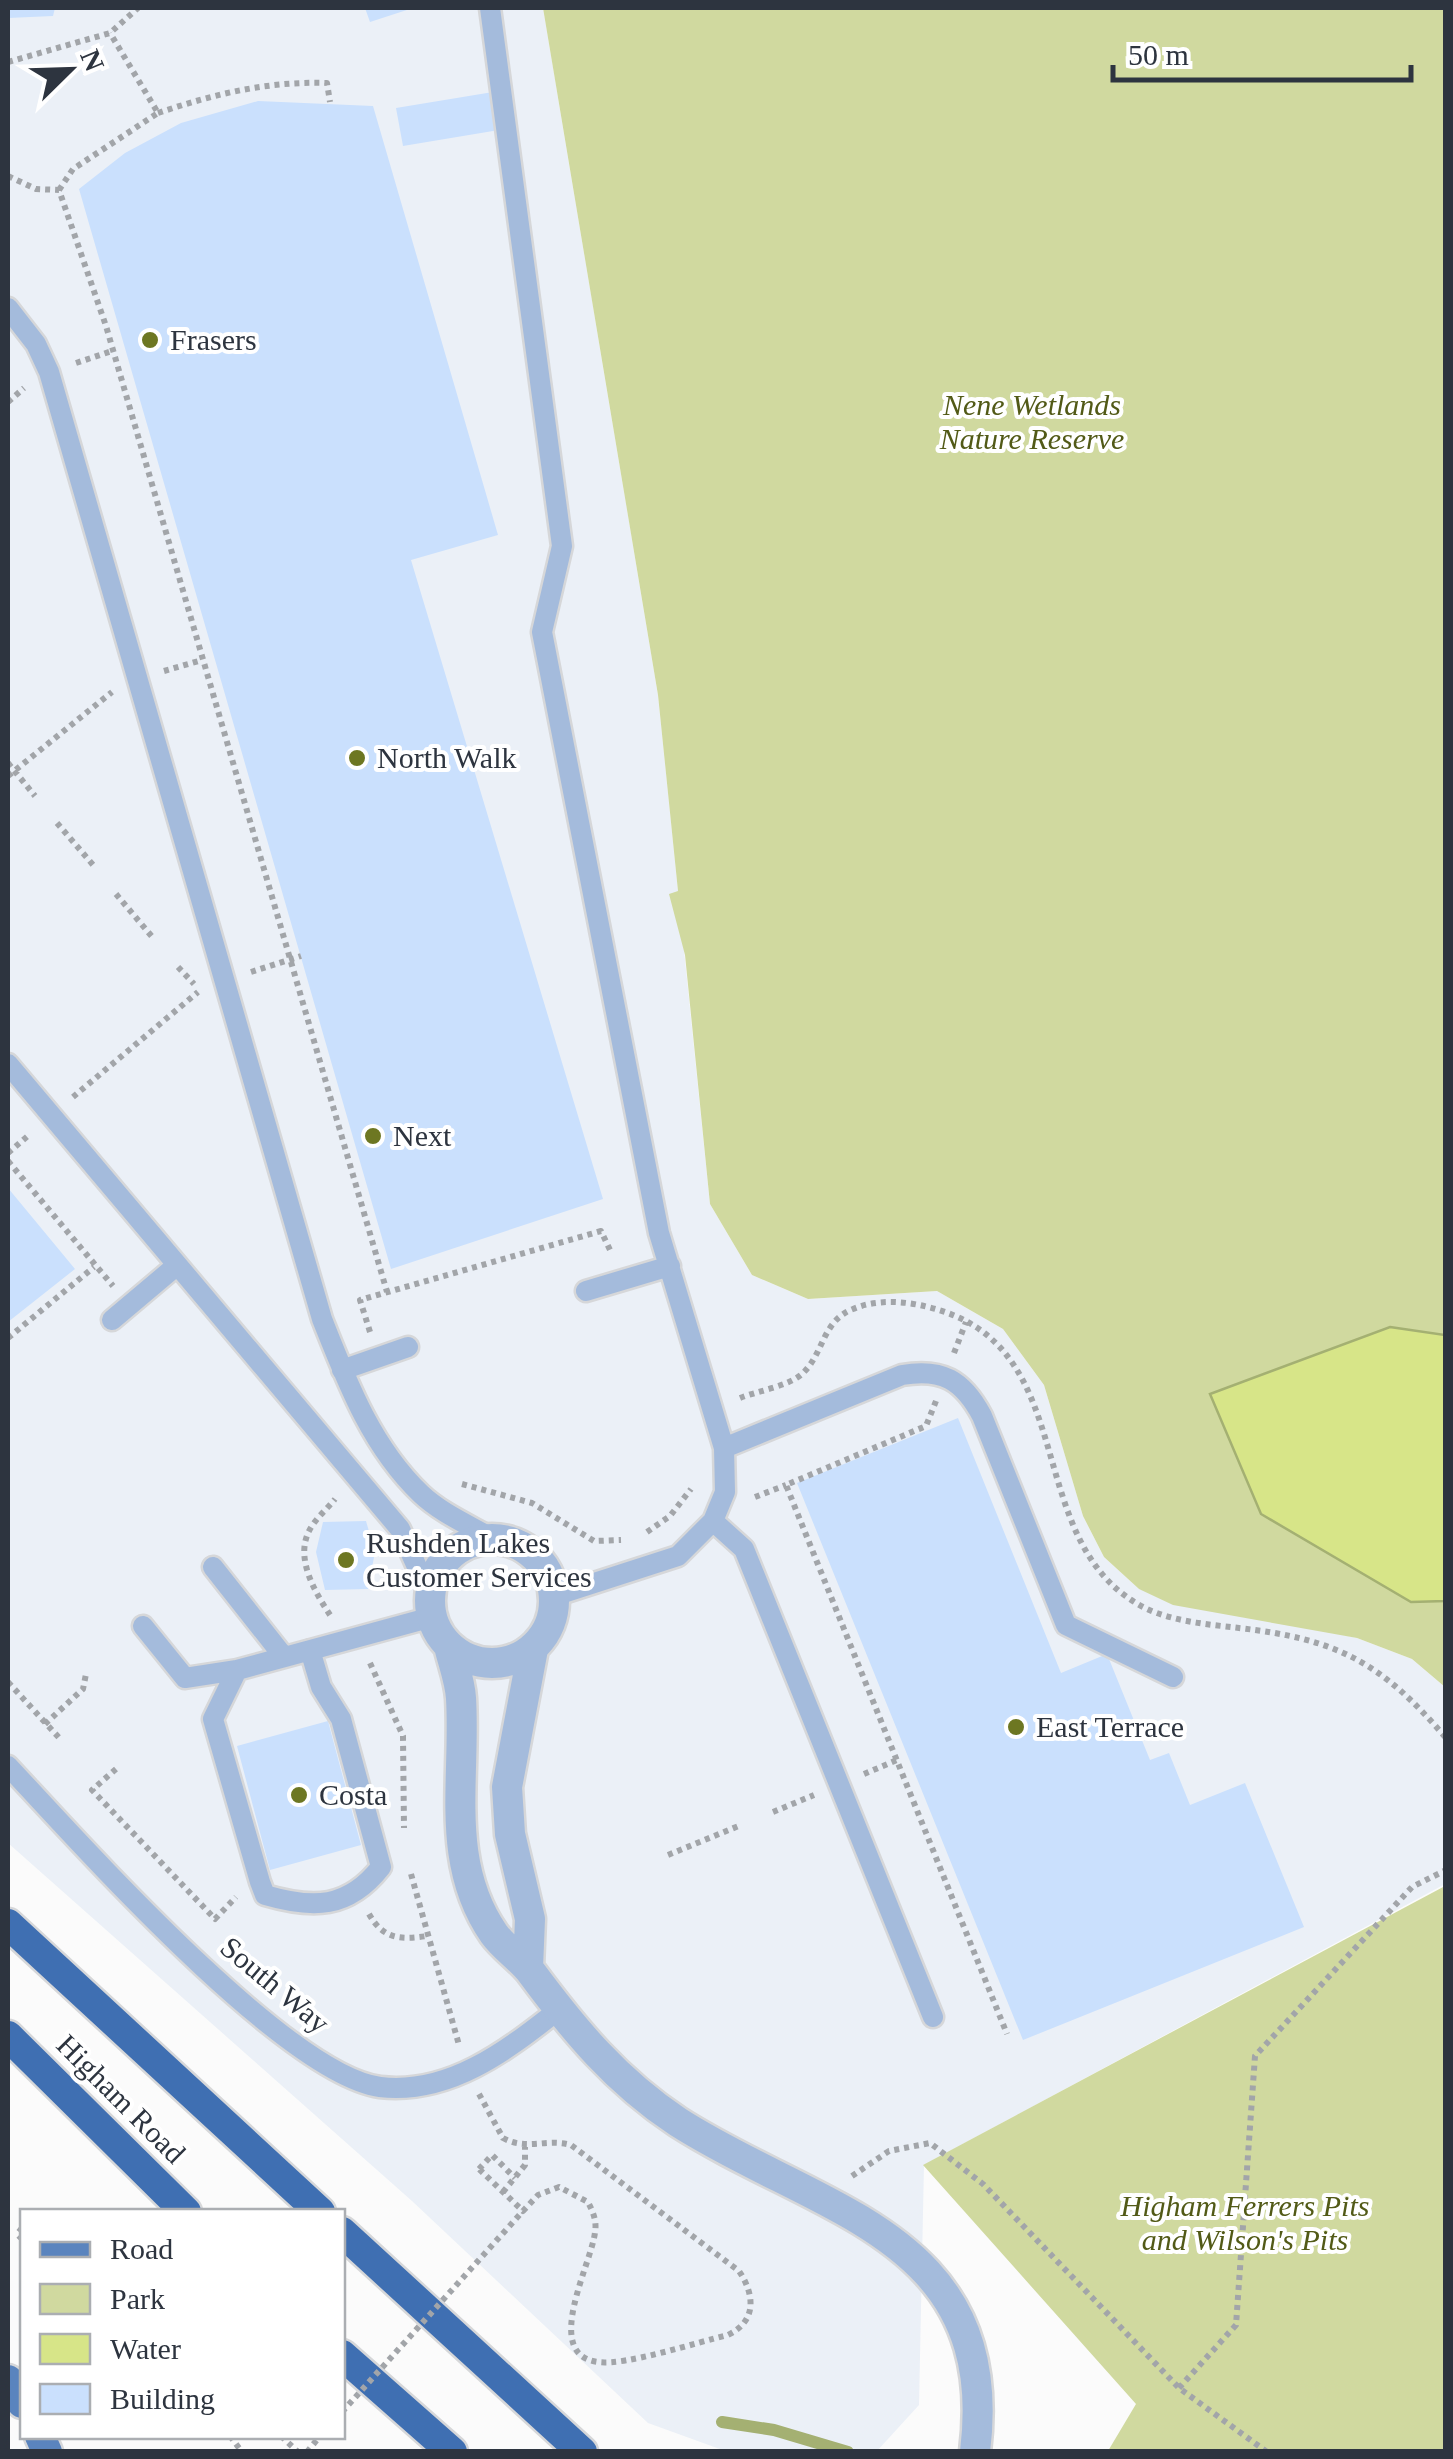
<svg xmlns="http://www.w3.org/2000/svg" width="1453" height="2459" font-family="'Times New Roman',serif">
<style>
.built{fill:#ebf0f7}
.green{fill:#d0d99f}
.water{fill:#d7e588;stroke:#a4b072;stroke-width:2.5}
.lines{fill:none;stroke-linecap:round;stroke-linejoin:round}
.stream{stroke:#a4b072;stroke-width:12}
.building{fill:#cae0fd}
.lane-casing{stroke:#d6d7d9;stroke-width:25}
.street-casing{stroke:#d6d7d9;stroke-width:35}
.primary-casing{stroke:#d6d7d9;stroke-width:35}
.highway-casing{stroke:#d6d7d9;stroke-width:35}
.path{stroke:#a2a5a9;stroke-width:6;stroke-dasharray:5 5;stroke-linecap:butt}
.lane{stroke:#a4bbdc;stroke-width:20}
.street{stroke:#a4bbdc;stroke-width:30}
.primary{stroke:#5a84be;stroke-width:30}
.highway{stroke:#3f6fb2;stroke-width:30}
.path-bridge{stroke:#a2a5a9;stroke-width:6;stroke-dasharray:5 5;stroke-linecap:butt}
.poi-dot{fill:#6d7722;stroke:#fff;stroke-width:4}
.labels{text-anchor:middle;stroke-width:8;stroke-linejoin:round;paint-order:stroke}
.poi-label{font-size:30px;fill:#2d343f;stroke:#fff;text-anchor:start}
.park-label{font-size:30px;font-style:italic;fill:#525a17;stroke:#fff}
.street-label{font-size:30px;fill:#2d343f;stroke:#fff}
</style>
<rect width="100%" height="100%" fill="#fbfbfb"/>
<path class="built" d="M8 8H543L658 695 710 1204 752 1275 808 1299 937 1291 1003 1329 1044 1385 1083 1516 1104 1557 1139 1589 1357 1638 1412 1659 1445 1687V1884L924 2165 919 2405 877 2451 728 2452 648 2423 412 2201 8 1843Z"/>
<path class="green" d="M543 8H1445V1687L1412 1659 1357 1638 1173 1605 1139 1589 1104 1557 1083 1516 1044 1385 1003 1329 937 1291 808 1299 752 1275 710 1204 685 955 669 894 678 891 658 695Z
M1445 1886V2451H1108L1136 2404 923 2165Z"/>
<path class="water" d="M1390 1327 1445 1335V1601L1411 1602 1261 1514 1210 1394Z"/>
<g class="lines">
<path class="stream" d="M722 2422 774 2430 848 2452"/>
</g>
<path class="building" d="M8 8H55L53 16 8 18Z
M365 8H413L370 22Z
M493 92 499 130 403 146 396 108Z
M258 101 373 106 498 535 411 560 603 1199 391 1269 79 189 125 153 181 123Z
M8 1188 75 1269 8 1322Z
M958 1418 1061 1673 1107 1654 1150 1760 1169 1753 1190 1805 1245 1783 1304 1927 1023 2040 797 1483Z
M366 1521 375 1552 368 1589 325 1590 316 1552 323 1522Z
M328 1721 361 1845 270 1870 237 1746Z"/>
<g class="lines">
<defs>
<path id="lane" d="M490 8 562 546 542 632 659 1233 724 1448 725 1492 713 1521 678 1556 554 1596
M8 308 36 344 49 372 322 1319C347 1382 371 1446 421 1494 441 1513 469 1525 493 1539
M8 1064 400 1529 430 1596
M586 1291 670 1266
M112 1320 176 1266
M342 1370 408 1347
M724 1448 902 1375C942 1368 963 1380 982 1416L1066 1625 1173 1677
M713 1521 744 1549 933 2017
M213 1567 284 1657
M143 1626 185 1678 237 1670 432 1617
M237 1670 213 1719 260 1882 265 1895C313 1909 348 1909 381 1867L341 1719 321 1687 310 1650
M8 1766C78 1841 285 2074 380 2087 449 2095 506 2051 557 2011"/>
<path id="street" d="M430 1601a62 62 0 1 1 124 0a62 62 0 1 1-124 0Z
M449 1646C453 1663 460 1681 461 1698 466 1779 444 1862 494 1934 504 1948 520 1958 531 1972 574 2030 616 2081 678 2122 820 2213 1002 2235 975 2452
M528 1968 530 1919 510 1834 507 1787 533 1649"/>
<path id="primary" d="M8 2380 22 2403
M40 2436 47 2452"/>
<path id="highway" d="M8 1924 320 2212
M8 2036 186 2212
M342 2232 582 2452
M342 2355 452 2452"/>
</defs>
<use href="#lane" class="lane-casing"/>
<use href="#street" class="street-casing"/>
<use href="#primary" class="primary-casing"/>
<use href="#highway" class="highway-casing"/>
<path class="path" d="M8 62 110 33 138 8
M158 113C214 94 268 81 327 83L330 102
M8 176 36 189 59 190 106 326 387 1292
M59 190 73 169 158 113 110 33
M76 363 112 351
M8 402 24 388
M164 671 202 660
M8 763 35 796
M8 776 112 692
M57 823 94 866
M116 894 154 939
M178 967 194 984
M251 972 301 956
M73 1097 198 992
M8 1153 30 1134
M8 1161 113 1286
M370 1332 360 1300 601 1231 610 1250
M8 1338 94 1267
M954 1353 966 1322
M740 1398C757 1391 790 1386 803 1373 824 1353 822 1321 853 1309 876 1299 905 1301 928 1307 1083 1344 1020 1533 1136 1603 1165 1621 1205 1624 1239 1628 1337 1639 1381 1662 1446 1738
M936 1401 926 1426 786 1485 1007 2034
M462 1484 532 1503 594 1541 621 1540
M755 1497 786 1485
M647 1532 670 1516 691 1489
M330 1615C315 1592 295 1559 309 1531 315 1519 327 1509 335 1499
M370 1663 403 1736 404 1828
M8 1682 62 1741
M45 1724 83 1689 86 1674
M116 1769 92 1790 215 1919 236 1897
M864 1774 897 1760
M773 1812 814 1795
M668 1855 741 1825
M411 1874 459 2045
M369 1914C383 1939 400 1940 427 1936
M479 2094 503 2138C526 2151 547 2138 571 2145L739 2271C755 2295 757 2321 728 2335 698 2342 625 2366 598 2362 541 2355 592 2263 595 2232 597 2221 593 2212 588 2202L559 2187 538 2195 523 2211 479 2169
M479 2169 492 2155 515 2178
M852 2176 889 2151 930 2143 983 2184 1179 2388 1267 2452
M503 2192 525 2165V2147
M39 2212H40
M22 2228 17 2234 22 2239
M1179 2388 1236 2325 1255 2056 1412 1887 1446 1870
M230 2436 242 2452
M281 2436 298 2452
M307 2452 320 2436"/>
<use href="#lane" class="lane"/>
<use href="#street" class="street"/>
<use href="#primary" class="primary"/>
<use href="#highway" class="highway"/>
<path class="path-bridge" d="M342 2412 523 2211"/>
</g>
<g class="poi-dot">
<circle cx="150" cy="340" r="10"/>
<circle cx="357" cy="758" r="10"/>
<circle cx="373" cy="1136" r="10"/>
<circle cx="346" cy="1560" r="10"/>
<circle cx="1016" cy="1727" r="10"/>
<circle cx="299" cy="1795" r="10"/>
</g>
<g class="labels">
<g class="poi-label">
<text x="170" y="350">Frasers</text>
<text x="377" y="768">North Walk</text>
<text x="393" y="1146">Next</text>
<text x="366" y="1553">Rushden Lakes<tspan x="366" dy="34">Customer Services</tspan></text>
<text x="1036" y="1737">East Terrace</text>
<text x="319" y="1805">Costa</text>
</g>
<g class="park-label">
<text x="1032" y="415">Nene Wetlands<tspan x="1032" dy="34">Nature Reserve</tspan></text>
<text x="1245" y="2216">Higham Ferrers Pits<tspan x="1245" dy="34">and Wilson's Pits</tspan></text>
</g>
<g class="street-label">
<text transform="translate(275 1985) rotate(40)" y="10">South Way</text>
<text transform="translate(121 2099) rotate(45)" y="10">Higham Road</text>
</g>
</g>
<rect width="1453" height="2459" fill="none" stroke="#2d343f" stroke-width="20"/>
<rect x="20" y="2209" width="325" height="230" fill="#ffffff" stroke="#abaeb2" stroke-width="2.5"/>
<rect x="40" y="2242" width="50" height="15" fill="#5a84be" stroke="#abaeb2" stroke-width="2.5"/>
<text x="110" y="2259" font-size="30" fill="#2d343f">Road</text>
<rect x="40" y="2284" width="50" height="30" fill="#d0d99f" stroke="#abaeb2" stroke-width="2.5"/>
<text x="110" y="2309" font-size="30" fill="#2d343f">Park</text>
<rect x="40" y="2334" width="50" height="30" fill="#d7e588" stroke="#abaeb2" stroke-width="2.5"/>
<text x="110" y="2359" font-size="30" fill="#2d343f">Water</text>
<rect x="40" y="2384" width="50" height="30" fill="#cae0fd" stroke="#abaeb2" stroke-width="2.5"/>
<text x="110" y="2409" font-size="30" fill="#2d343f">Building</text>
<g transform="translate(70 70) rotate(67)" stroke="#ffffff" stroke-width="8" paint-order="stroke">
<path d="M0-8L18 38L0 25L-18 38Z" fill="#2d343f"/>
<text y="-15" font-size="28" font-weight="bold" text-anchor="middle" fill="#2d343f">N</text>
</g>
<path d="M1113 65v15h298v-15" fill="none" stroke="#2d343f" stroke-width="5"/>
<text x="1128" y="65" font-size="30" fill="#2d343f" stroke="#ffffff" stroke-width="8" paint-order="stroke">50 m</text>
</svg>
